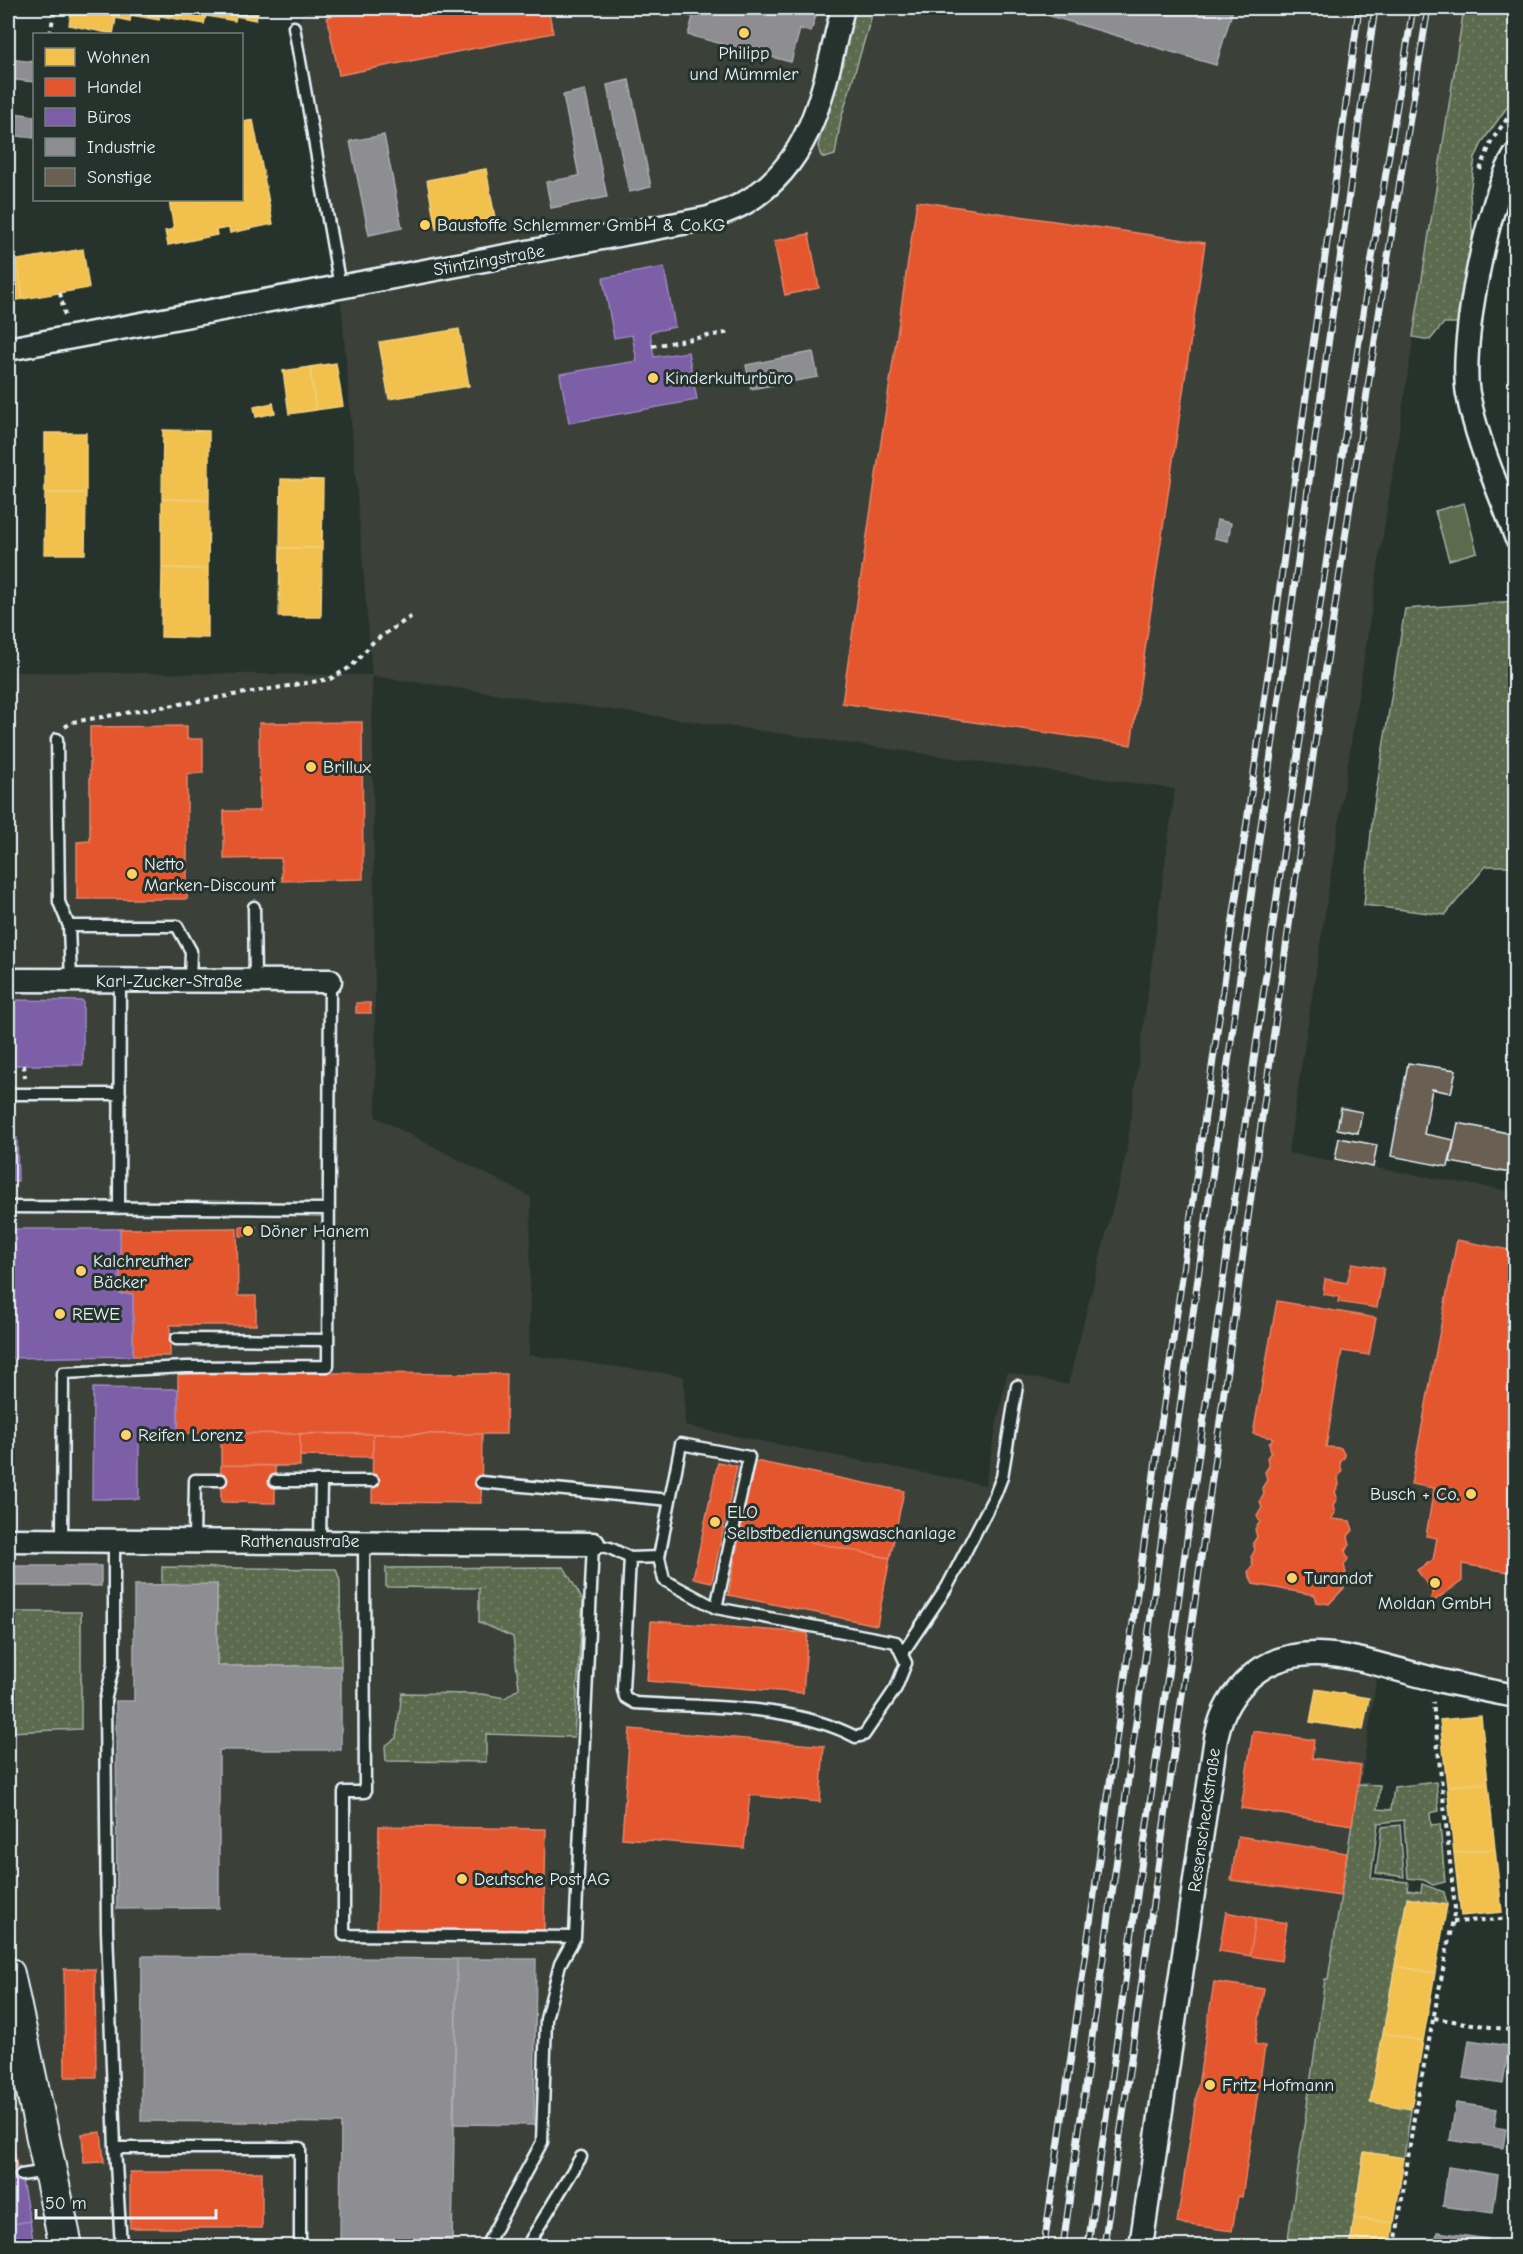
<svg xmlns="http://www.w3.org/2000/svg" width="1523" height="2254" font-family="'Comic Neue',sans-serif">
<style>
.built{fill:#3a4038;fill-rule:evenodd}
.green{fill:url(#green-dots);stroke:#a2aea3;stroke-width:1.5}
.pitch{fill:#5c6b4e;stroke:#a2aea3;stroke-width:1.5}
.homes{fill:#f2c14e;stroke:#efcf81;stroke-width:1.5}
.shops{fill:#e4572e;stroke:#e5856b;stroke-width:1.5}
.offices{fill:#7b5ea7;stroke:#9c8abf;stroke-width:1.5}
.industry{fill:#8d8d92;stroke:#a8abb1;stroke-width:1.5}
.building{fill:#696052;stroke:#e8f1f8;stroke-width:1.5}
.lines{fill:none;stroke-linecap:round;stroke-linejoin:round}
.lane-casing{stroke:#e8f1f8;stroke-width:15}
.street-casing{stroke:#e8f1f8;stroke-width:27}
.secondary-casing{stroke:#e8f1f8;stroke-width:36}
.path{stroke:#e8f1f8;stroke-width:4;stroke-dasharray:4.5 4.5;stroke-linecap:butt}
.lane{stroke:#26332d;stroke-width:10}
.street{stroke:#26332d;stroke-width:22}
.secondary{stroke:#26332d;stroke-width:32}
.rail-casing{stroke:#e8f1f8;stroke-width:7}
.rail{stroke:#26332d;stroke-width:4.5;stroke-dasharray:14;stroke-linecap:butt}
.poi-dot{fill:#ffd166;stroke:#26332d;stroke-width:2}
.labels{text-anchor:middle;stroke-width:6;stroke-linejoin:round;paint-order:stroke}
.poi-label{font-size:18px;fill:#e8f1f8;stroke:#26332d;text-anchor:start}
.street-label{font-size:18px;fill:#e8f1f8;stroke:#26332d}
</style>
<defs>
<pattern id="green-dots" width="8" height="8" patternUnits="userSpaceOnUse" patternTransform="scale(1.5)"><rect width="8" height="8" fill="#5c6b4e"/><path d="M2 2h.1M6 6h.1" fill="none" stroke="#738168" stroke-width="1.8" stroke-linecap="round"/></pattern>
</defs>
<rect width="100%" height="100%" fill="#26332d"/>
<filter id="ink" filterUnits="userSpaceOnUse"><feTurbulence type="fractalNoise" baseFrequency=".0167" numOctaves="2"/><feDisplacementMap in="SourceGraphic" scale="12" xChannelSelector="R" yChannelSelector="G"/><feConvolveMatrix kernelMatrix="1 2 1 2 8 2 1 2 1" color-interpolation-filters="sRGB"/></filter>
<g filter="url(#ink)">
<path class="built" d="M308 8H1464L1288 1153 1515 1192V1696L1378 1669 1289 2246H8V799H15L13 672 372 675 340 287 294 27ZM372 676 1175 789 1126 1155 1068 1385 1007 1372 985 1485 685 1426 684 1376 529 1355 531 1197 376 1117Z"/>
<path class="green" d="M854 8H874L841 119 835 155 825 158 821 156 818 146Z
M1464 8H1515V96L1483 141 1475 158 1470 193 1473 248 1460 323H1444L1430 340 1413 337Z
M1515 601V866H1486L1445 915 1364 905 1373 812 1405 609Z
M162 1567 336 1569 340 1581 341 1666H217V1585H162Z
M564 1567 583 1601 574 1737 486 1734V1762L386 1761 385 1746 396 1738 402 1693 482 1694 505 1698 519 1688 513 1637 479 1622V1588L386 1587V1568Z
M8 1612H81V1729L8 1732Z
M1436 1782 1439 1811 1430 1813 1431 1825 1440 1824 1445 1882 1433 1885 1424 1880 1408 1878 1404 1820 1378 1823 1371 1878 1408 1882 1407 1890 1421 1892 1422 1884 1444 1892 1447 1905 1407 1898 1371 2101 1411 2109 1404 2158 1364 2152 1350 2246H1287L1325 1979H1328L1358 1784 1380 1785 1378 1809 1391 1810 1394 1787Z
M1400 1825 1404 1877 1376 1873 1382 1827Z"/>
<path class="pitch" d="M1464 503 1477 552 1449 560 1435 511Z"/>
<path class="homes" d="M72 8H161L159 20 131 15 130 21 116 18 113 34 69 25Z
M161 8H208L204 24 160 16Z
M208 8H259L256 20 236 16 235 21 206 16Z
M253 120 273 224 230 233 229 228 216 230 217 235 168 245 165 231 174 229 169 200H242V122Z
M486 169 495 218 436 229 427 180Z
M83 249 89 288 23 299 17 260Z
M17 260 23 299 8 302V261Z
M459 329 469 386 389 399 379 342Z
M336 363 343 406 316 410 310 367Z
M310 367 316 410 289 414 283 371Z
M273 403 275 413 256 417 254 407Z
M163 430 209 431V500L162 499Z
M45 433H86V493H45Z
M281 479 323 480 322 548H280Z
M45 493H86L85 554H44Z
M162 499 209 500 208 569 162 568Z
M280 548H322L321 617H279Z
M162 568 208 569V638L161 637Z
M1316 1689 1369 1698 1363 1730 1310 1722Z
M1481 1716 1488 1783 1447 1786 1440 1720Z
M1488 1783 1495 1849 1454 1853 1447 1786Z
M1495 1849 1502 1912 1461 1916 1454 1853Z
M1407 1898 1447 1905 1435 1973 1395 1966Z
M1395 1966 1435 1973 1423 2041 1383 2033Z
M1383 2033 1423 2041 1411 2109 1370 2102Z
M1364 2152 1404 2158 1394 2223 1354 2218Z
M1354 2218 1394 2223 1391 2246H1350Z"/>
<path class="shops" d="M378 8H548L553 33 339 75 327 17Z
M917 201 1205 243 1131 745 842 703Z
M809 234 819 288 785 295 774 241Z
M362 722 363 879 282 881 281 858 224 859V811H260L259 723Z
M187 726V739H203V773L187 774V899H77V842L90 841V727Z
M356 1003H370L371 1013H356Z
M240 1227H256V1235L240 1236Z
M237 1228 238 1296H256V1325H170V1356H133V1294H120V1229Z
M1457 1240 1515 1251 1516 1564 1514 1573 1462 1564V1581L1431 1603 1432 1591 1417 1570 1433 1560 1437 1538 1426 1536 1434 1488 1411 1484Z
M1352 1263 1384 1268 1377 1308 1338 1302 1339 1297 1323 1294 1325 1279 1347 1283Z
M1277 1301 1376 1318 1369 1355 1342 1351 1326 1447 1341 1448 1345 1456 1340 1463 1342 1471 1338 1477 1339 1485 1335 1491 1337 1498 1333 1506 1335 1513 1331 1519 1350 1521 1353 1530 1348 1536 1350 1545 1345 1551 1348 1559 1344 1565 1346 1573 1340 1579 1344 1588 1329 1604 1317 1602 1315 1595 1253 1584 1248 1572 1253 1565 1251 1557 1255 1550 1253 1543 1257 1537 1255 1529 1260 1522 1257 1516 1262 1508 1260 1501 1264 1494 1262 1488 1267 1480 1265 1472 1269 1466 1267 1458 1271 1452 1269 1444 1273 1438 1253 1434Z
M178 1372 507 1374 506 1434 178 1433Z
M221 1433 300 1434V1466L221 1465Z
M300 1434H373V1457L300 1456Z
M373 1434H482L481 1503 372 1502Z
M755 1461 904 1491 890 1558 741 1528Z
M718 1462 737 1466 712 1582 693 1578Z
M221 1465 275 1466V1503L221 1502Z
M741 1528 890 1558 877 1625 728 1595Z
M651 1621 808 1633 803 1693 647 1681Z
M630 1729 824 1746 820 1802 750 1795 744 1848 622 1838Z
M1253 1731 1314 1740 1312 1758 1361 1765 1352 1825 1241 1808Z
M379 1826 546 1829 544 1931 377 1928Z
M1238 1836 1347 1853 1340 1896 1231 1880Z
M1226 1912 1256 1918 1250 1956 1219 1951Z
M1256 1918 1287 1923 1281 1961 1250 1956Z
M64 1969H95L96 2077H65Z
M1214 1982 1264 1989 1255 2044 1265 2046 1242 2197 1238 2196 1232 2231 1177 2223Z
M8 2130 11 2131 17 2167 8 2168Z
M101 2132 104 2162 84 2163 82 2134Z
M130 2172H262V2228H130Z"/>
<path class="offices" d="M664 267 675 327 650 332 654 357 688 352 697 400 569 423 560 374 637 361 632 335 614 338 603 278Z
M8 1000 83 1001V1065H8Z
M8 1138H17L18 1181H8Z
M8 1229H120V1294H133V1356L8 1358Z
M93 1388 178 1389V1433H139V1499H92Z
M19 2166 30 2221 8 2225V2168Z
M30 2221 34 2246H8V2225Z"/>
<path class="industry" d="M667 8H789L816 15 811 32 800 29 791 62 688 35 693 17 667 10Z
M1023 8H1228L1233 9 1216 65Z
M8 59 34 62V82L8 79Z
M629 80 651 187 629 192 607 85Z
M585 90 607 197 551 208 546 182 579 176 563 95Z
M8 112 34 116V138L8 135Z
M384 135 402 228 369 235 350 141Z
M813 352 818 377 751 389 746 365Z
M1217 520 1231 523 1228 541 1214 538Z
M8 1566H101V1586H8Z
M217 1584V1666H341V1750H219V1908L117 1909 116 1701H134V1585Z
M142 1956 457 1959 452 2246H340L341 2123 141 2121Z
M457 1959H536L534 2125 453 2124Z
M1469 2040 1509 2046 1503 2084 1463 2078Z
M1456 2103 1497 2109 1494 2127 1506 2129 1503 2148 1450 2140Z
M1448 2167 1498 2175 1493 2213 1443 2206Z
M1437 2232 1488 2239 1487 2246H1435Z"/>
<path class="building" d="M1408 1063 1456 1070 1451 1093 1432 1089 1424 1134 1454 1140 1448 1167 1391 1156Z
M1341 1108 1362 1112 1358 1133 1337 1129Z
M1458 1123 1508 1133 1509 1128 1516 1129V1174L1450 1162Z
M1339 1138 1377 1145 1373 1167 1335 1159Z"/>
<g class="lines">
<defs>
<path id="lane" d="M294 27 340 287
M57 739 59 902 69 926 71 981
M254 907 255 981
M69 926H177L191 951 190 981
M8 1094H120
M8 1207 329 1209
M119 1208 120 981
M176 1339 328 1340
M275 1481H373
M481 1482 670 1500 659 1557 664 1580 716 1608 896 1642 906 1663 896 1688 864 1735 856 1737C790 1703 707 1708 635 1703L625 1697 623 1690 630 1558
M670 1500 681 1444 749 1457 716 1608
M62 1539 63 1373 186 1367 328 1366 330 981
M114 1540V1663L105 1701 107 1930 115 2148H300V2246
M194 1540 195 1480H221
M320 1541 321 1481
M364 1542 365 1792H344V1935L575 1937
M902 1654 947 1587 995 1495 1002 1477 1017 1386
M115 2148 121 2246
M21 2175 47 2171
M486 2246 542 2142 546 2019 560 1964 575 1937 593 1544 610 1548 630 1558 659 1557
M527 2246 581 2157"/>
<path id="street" d="M1516 154C1488 196 1459 344 1468 394 1477 442 1499 490 1516 537
M8 349 709 218C721 213 735 209 746 202 817 159 824 81 843 8
M8 980 330 981
M8 1540 593 1544
M1141 2246 1215 1744C1219 1719 1227 1701 1244 1683 1293 1631 1366 1662 1426 1677 1455 1685 1486 1690 1516 1696"/>
<path id="secondary" d="M8 1974 66 2246"/>
</defs>
<use href="#lane" class="lane-casing"/>
<use href="#street" class="street-casing"/>
<use href="#secondary" class="secondary-casing"/>
<path class="path" d="M50 34 55 8
M1480 170 1492 140 1516 106
M8 192 12 142
M60 293 65 316
M652 346 731 332
M65 727 72 722 330 679 352 666 374 641 412 616
M24 1065 25 1078
M1453 1922 1516 1918
M1434 2018 1516 2031
M1395 2246 1415 2111 1455 1909 1433 1702"/>
<use href="#lane" class="lane"/>
<use href="#street" class="street"/>
<use href="#secondary" class="secondary"/>
<defs>
<path id="rail" d="M1044 2246 1269 667 1359 8
M1063 2246 1375 8
M1088 2246 1277 896 1364 307 1413 8
M1104 2246C1213 1500 1305 752 1428 8"/>
</defs>
<use href="#rail" class="rail-casing"/>
<use href="#rail" class="rail"/>
</g>
</g>
<g class="poi-dot">
<circle cx="744" cy="33" r="6"/>
<circle cx="425" cy="225" r="6"/>
<circle cx="653" cy="378" r="6"/>
<circle cx="311" cy="767" r="6"/>
<circle cx="132" cy="874" r="6"/>
<circle cx="248" cy="1231" r="6"/>
<circle cx="81" cy="1271" r="6"/>
<circle cx="60" cy="1314" r="6"/>
<circle cx="126" cy="1435" r="6"/>
<circle cx="1471" cy="1494" r="6"/>
<circle cx="715" cy="1522" r="6"/>
<circle cx="1292" cy="1578" r="6"/>
<circle cx="1435" cy="1583" r="6"/>
<circle cx="462" cy="1879" r="6"/>
<circle cx="1210" cy="2085" r="6"/>
</g>
<g class="labels">
<g class="poi-label">
<text x="744" y="59" text-anchor="middle">Philipp<tspan x="744" dy="21">und Mümmler</tspan></text>
<text x="437" y="231">Baustoffe Schlemmer GmbH &amp; Co.KG</text>
<text x="665" y="384">Kinderkulturbüro</text>
<text x="323" y="773">Brillux</text>
<text x="144" y="870">Netto<tspan x="144" dy="21">Marken-Discount</tspan></text>
<text x="260" y="1237">Döner Hanem</text>
<text x="93" y="1267">Kalchreuther<tspan x="93" dy="21">Bäcker</tspan></text>
<text x="72" y="1320">REWE</text>
<text x="138" y="1441">Reifen Lorenz</text>
<text x="1459" y="1500" text-anchor="end">Busch + Co.</text>
<text x="727" y="1518">ELO<tspan x="727" dy="21">Selbstbedienungswaschanlage</tspan></text>
<text x="1304" y="1584">Turandot</text>
<text x="1435" y="1609" text-anchor="middle">Moldan GmbH</text>
<text x="474" y="1885">Deutsche Post AG</text>
<text x="1222" y="2091">Fritz Hofmann</text>
</g>
<g class="street-label">
<text transform="translate(489 260) rotate(-10)" y="6">Stintzingstraße</text>
<text x="169" y="987">Karl-Zucker-Straße</text>
<text x="300" y="1547">Rathenaustraße</text>
<text transform="translate(1204 1820) rotate(-82)" y="6">Resenscheckstraße</text>
</g>
</g>
<rect width="1523" height="2254" fill="none" stroke="#26332d" stroke-width="30"/>
<rect x="15" y="15" width="1493" height="2224" fill="none" stroke="#e8f1f8" stroke-width="2" filter="url(#ink)"/>
<rect x="33" y="33" width="210" height="168" fill="#26332d" stroke="#747f7e" stroke-width="1.5"/>
<rect x="45" y="48" width="30" height="18" fill="#f2c14e" stroke="#747f7e" stroke-width="1.5"/>
<text x="87" y="63" font-size="18" fill="#e8f1f8">Wohnen</text>
<rect x="45" y="78" width="30" height="18" fill="#e4572e" stroke="#747f7e" stroke-width="1.5"/>
<text x="87" y="93" font-size="18" fill="#e8f1f8">Handel</text>
<rect x="45" y="108" width="30" height="18" fill="#7b5ea7" stroke="#747f7e" stroke-width="1.5"/>
<text x="87" y="123" font-size="18" fill="#e8f1f8">Büros</text>
<rect x="45" y="138" width="30" height="18" fill="#8d8d92" stroke="#747f7e" stroke-width="1.5"/>
<text x="87" y="153" font-size="18" fill="#e8f1f8">Industrie</text>
<rect x="45" y="168" width="30" height="18" fill="#696052" stroke="#747f7e" stroke-width="1.5"/>
<text x="87" y="183" font-size="18" fill="#e8f1f8">Sonstige</text>
<path d="M36 2209v9h180v-9" fill="none" stroke="#e8f1f8" stroke-width="3"/>
<text x="45" y="2209" font-size="18" fill="#e8f1f8" stroke="#26332d" stroke-width="4.5" paint-order="stroke">50 m</text>
</svg>
